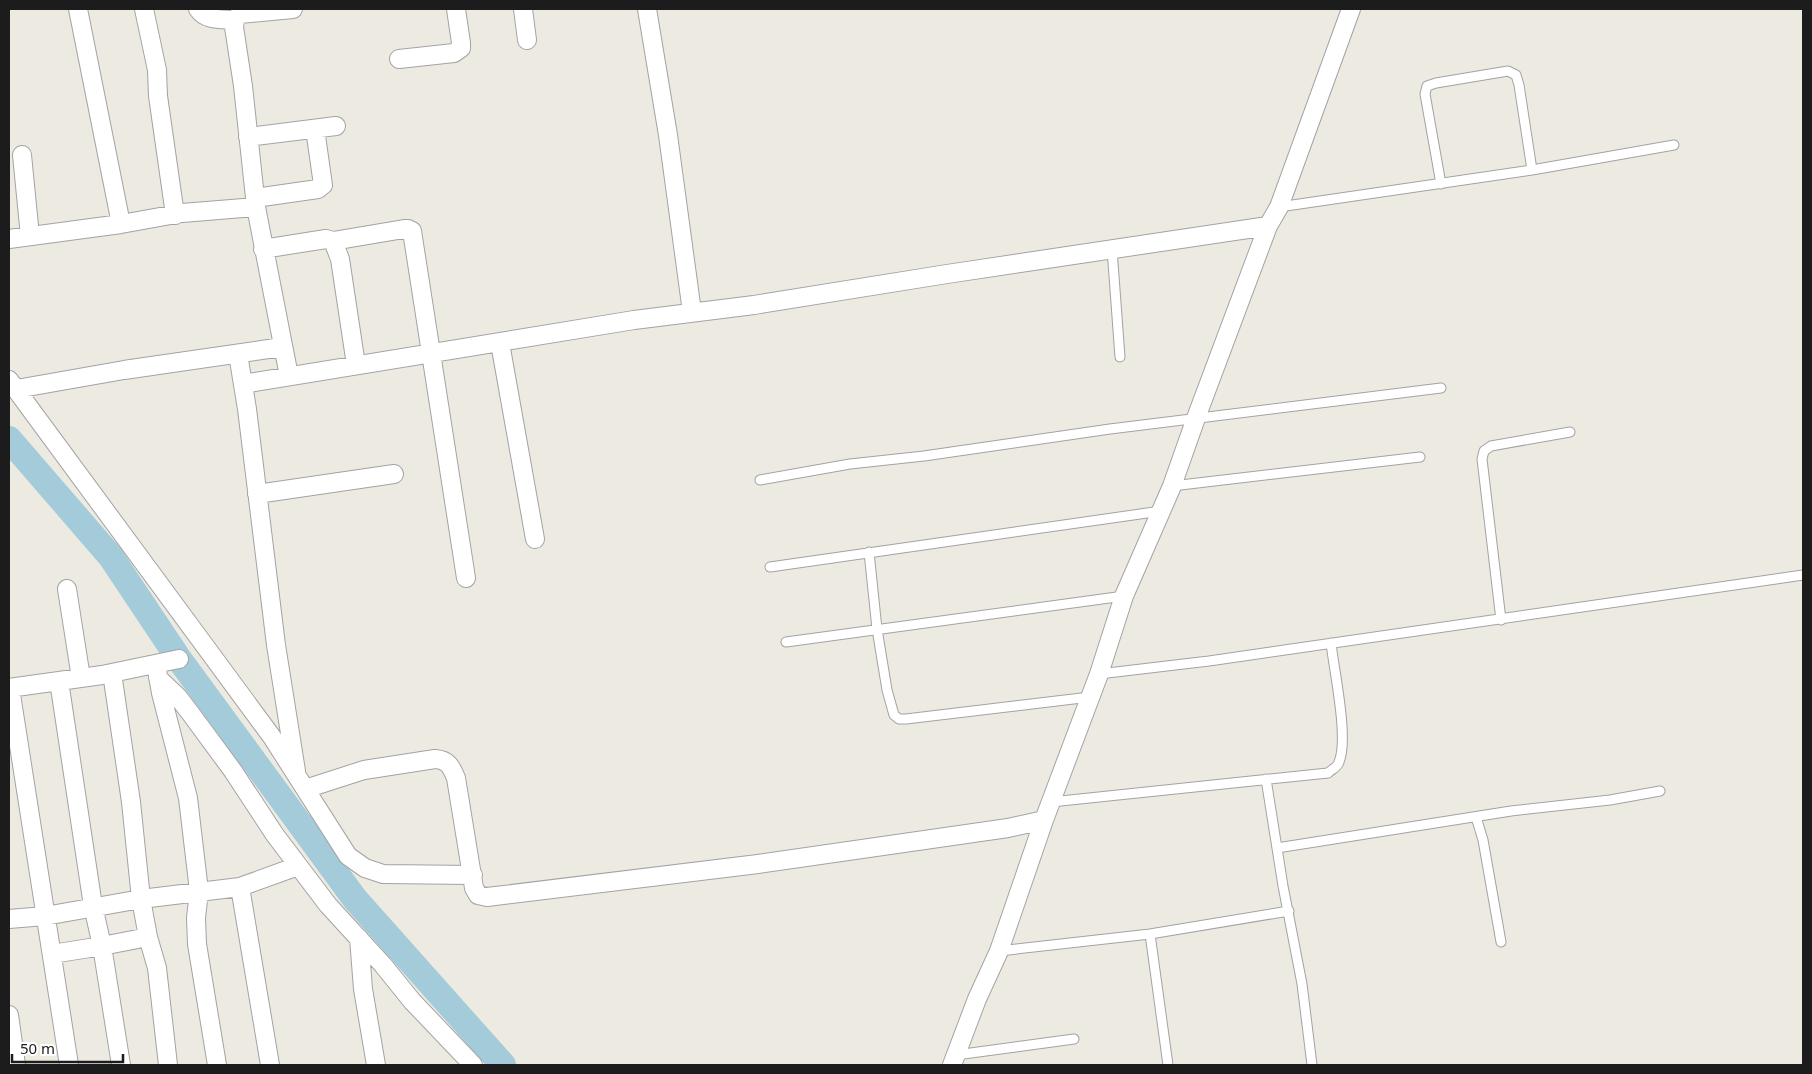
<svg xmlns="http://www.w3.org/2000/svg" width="1812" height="1074" font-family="'Noto Sans',sans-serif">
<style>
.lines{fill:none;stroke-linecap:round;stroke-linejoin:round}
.river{stroke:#a3cbda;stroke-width:26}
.lane-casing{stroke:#a3a3a3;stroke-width:11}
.street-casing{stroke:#a3a3a3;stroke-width:20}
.lane{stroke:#fff;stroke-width:9}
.street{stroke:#fff;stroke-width:18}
</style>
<rect width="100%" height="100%" fill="#edeae2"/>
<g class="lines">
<path class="river" d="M9 439 111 557 179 659 355 899 503 1065"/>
<defs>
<path id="lane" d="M1441 184 1425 94 1427 86 1436 83 1508 71 1516 75 1519 85 1532 170
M1279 207 1532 170 1674 145
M1112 249 1120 357
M760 480 850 464 924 456 1110 429 1441 388
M1172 486 1420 457
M869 552 877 629 887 690 894 715 899 719H906L1090 697
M770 567 1161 511
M1501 620 1482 459 1484 451 1491 446 1570 432
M786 642 1124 596
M1099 674 1209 661 1803 575
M1266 779 1283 886 1302 984 1312 1065
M1051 802 1328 773C1332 769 1338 767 1339 762 1349 738 1334 671 1331 643
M1476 817 1483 840 1501 942
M1277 848 1511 811 1610 800 1660 791
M1150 934 1168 1065
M999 951 1150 934 1289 911
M956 1055 1074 1039"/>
<path id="street" d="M78 9 121 224
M144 9 157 70 158 96 175 215
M198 9C206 21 221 19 235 20
M523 9 527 40
M647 9 668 135 692 312
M399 59 454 53 461 48V43L456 9
M248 137 336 126
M22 155 30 236
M255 198 318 189 323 185 315 129
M9 239 121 224 182 213 256 207
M333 241 404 229H408L412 231 466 578
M263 249 326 239 333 241 340 259 356 365
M500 343 535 539
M238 354 247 409 276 645 296 771
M289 376 256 207 243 86 234 27 235 20 240 14 293 9
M9 380 272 737 348 856 365 868 383 874 473 875
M243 384 634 320 754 305 947 274 1268 226
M16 389 124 370 282 347
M257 494 394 474
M67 589 81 678
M156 664 161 693 188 798 199 891 196 918 197 944 217 1065
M112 673 131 802 141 899 148 937
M158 678 178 697 191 714 233 771 275 835 328 905 383 965 412 1001 473 1065
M59 681 93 906 102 946 148 937 157 968 168 1065
M9 688 102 675 179 659
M10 688 69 1065
M305 789 364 770 435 759C448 760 451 766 456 778L474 888 478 895 487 897 758 864 1008 828 1044 820
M240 887 270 1065
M9 919 45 916 141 899 240 887 298 866
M359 938 363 989 376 1065
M52 954 102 946 121 1065
M9 1015 16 1065
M952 1065 977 999 999 951 1044 820 1099 674 1124 596 1172 486 1196 418 1268 226 1279 207 1351 9"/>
</defs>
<use href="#lane" class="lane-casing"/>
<use href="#street" class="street-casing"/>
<use href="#lane" class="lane"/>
<use href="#street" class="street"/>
</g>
<rect width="1812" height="1074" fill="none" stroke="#1c1c1c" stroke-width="20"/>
<path d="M12 1054v8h111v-8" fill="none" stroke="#1c1c1c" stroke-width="2.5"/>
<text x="20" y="1054" font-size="15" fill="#1c1c1c" stroke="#ffffff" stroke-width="4" paint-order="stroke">50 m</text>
</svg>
